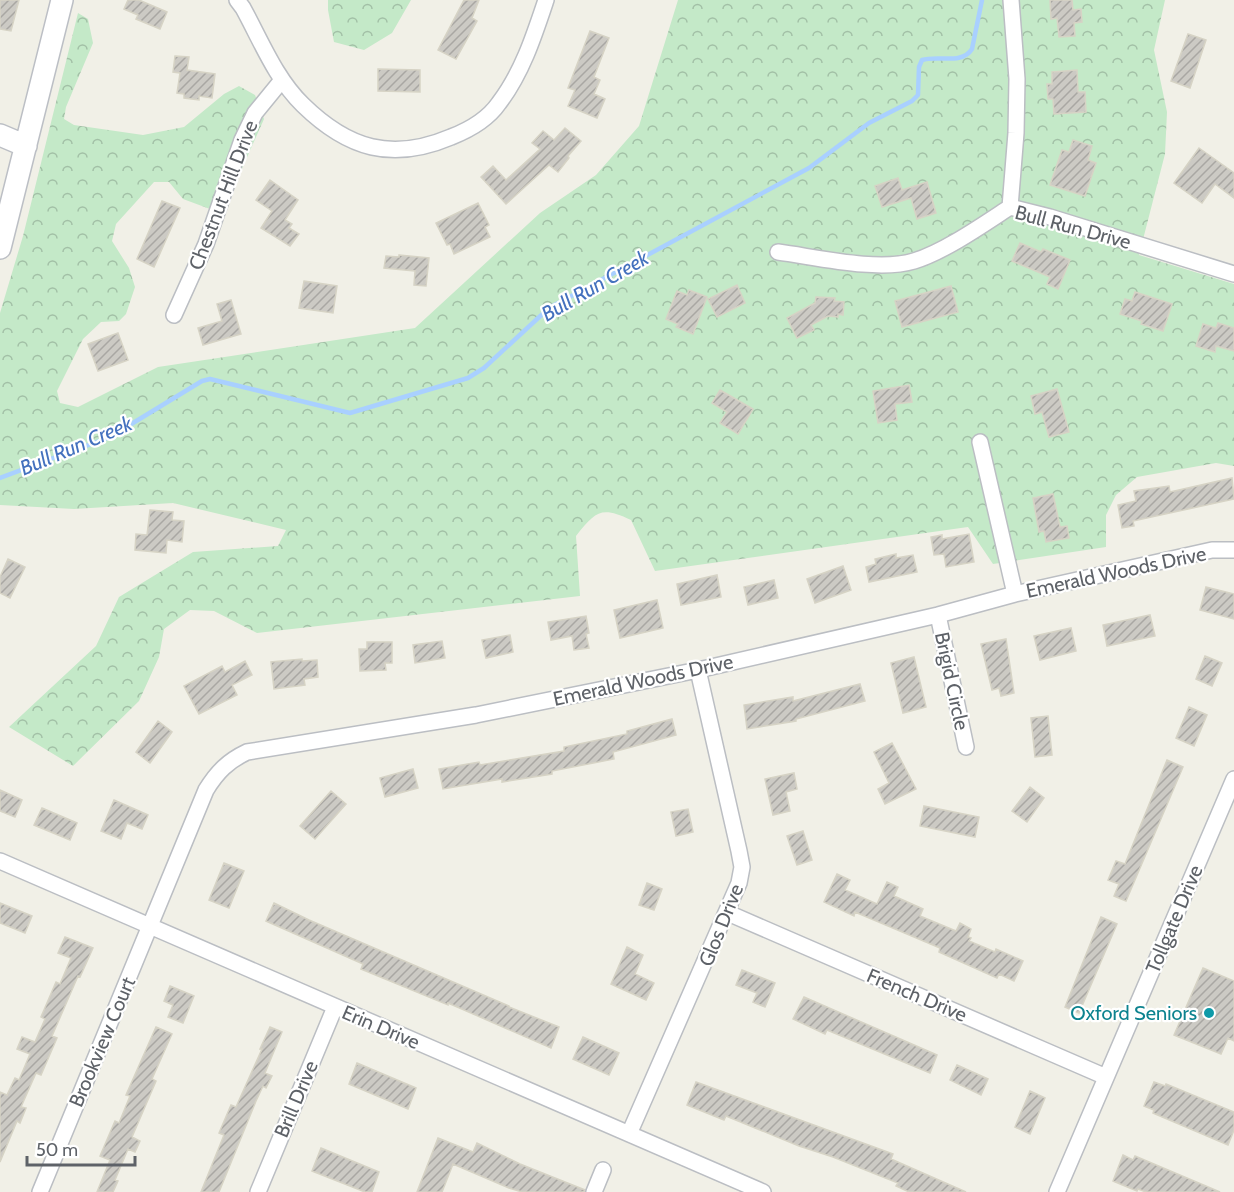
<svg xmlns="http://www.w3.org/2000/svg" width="1234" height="1192" font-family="Cabin,sans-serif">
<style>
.forest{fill:url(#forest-crowns)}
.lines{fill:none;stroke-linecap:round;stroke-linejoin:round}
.stream{stroke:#a9d0ff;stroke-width:4.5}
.building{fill:url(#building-hatch);stroke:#d6d3c5;stroke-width:1.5}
.street-casing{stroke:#bbbec3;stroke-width:18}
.secondary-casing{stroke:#bcbfc5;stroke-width:24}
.street{stroke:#fff;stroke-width:15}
.secondary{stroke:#fff;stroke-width:21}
.culture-dot{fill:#0f9aa8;stroke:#fff;stroke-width:2}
.labels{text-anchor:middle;stroke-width:4.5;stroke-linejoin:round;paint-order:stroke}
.street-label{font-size:20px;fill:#5e6268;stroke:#fff}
.culture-label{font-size:20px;fill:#0d838f;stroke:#fff;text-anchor:end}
.water-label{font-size:21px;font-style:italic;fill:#4471be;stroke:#fff}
</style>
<defs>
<pattern id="forest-crowns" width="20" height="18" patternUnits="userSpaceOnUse" patternTransform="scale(1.5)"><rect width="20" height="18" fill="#c4e9c8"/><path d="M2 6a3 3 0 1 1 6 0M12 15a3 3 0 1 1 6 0" fill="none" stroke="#a2c0a6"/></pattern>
<pattern id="building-hatch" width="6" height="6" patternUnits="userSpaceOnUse" patternTransform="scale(1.5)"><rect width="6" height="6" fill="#cccac4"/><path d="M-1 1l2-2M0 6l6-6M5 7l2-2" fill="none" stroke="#a9a7a3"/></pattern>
</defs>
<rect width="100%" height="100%" fill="#f1f0e7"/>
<path class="forest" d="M328 0H411L392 33 364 50 334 42 328 10Z
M678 0H1165L1154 50 1167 112 1165 154 1139 255 1234 284V466L1216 463 1137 477 1116 495 1106 515V547L993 564 968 527 655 571 631 520C601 506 596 511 576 536L580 596 257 633 214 611 190 610 164 629 159 657 139 701 73 766 9 727 96 646 119 597 193 552 278 546 286 530 173 503 74 509 0 505V313L23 236 78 13 88 19 93 43 66 107 64 119 74 125 143 135 184 127 224 94 239 86 255 95 264 119 229 198 210 209 183 199 169 182H154L116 224 112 241 129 268 135 287 126 314 119 321 101 322 83 339 57 391 60 403 78 407 158 367 415 328 540 213 596 175 639 126Z"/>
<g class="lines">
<path class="stream" d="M0 478 110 437 202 381 210 379 350 413 468 378 484 368 549 308 809 168 869 123 912 101 918 95 919 67 922 60C938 55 962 65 972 49L982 0"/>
</g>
<path class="building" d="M0 0H19L11 31 0 29Z
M128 0H139L167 12 160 29 136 19 138 15 124 9Z
M464 0H479L472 18 477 21 456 59 438 50Z
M1050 0H1072L1073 10 1081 9 1082 22 1074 23 1075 36 1059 37 1057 18 1051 19Z
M590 31 609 38 594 77 600 80 594 94 605 99 597 118 568 106 575 90 568 88Z
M1188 34 1206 40 1190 88 1171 81Z
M175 56 189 57 187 70 215 74 212 98 199 96V100L184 98V94L177 93 180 73 173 72Z
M378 69 420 70V92L378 91Z
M1077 70 1078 92H1085L1086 112 1054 114 1053 99H1048L1047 84H1052V72Z
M565 128 581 141 568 156 569 158 558 172 549 165 506 204 481 177 493 166 506 180 540 149 532 143 543 131 554 140Z
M1073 140 1092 146 1088 160 1096 163 1085 196 1050 185 1062 150 1069 152Z
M1199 148 1234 173V198L1215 184 1202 203 1174 183Z
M898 178 902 190 927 182 936 213 917 219 911 198 882 207 875 186Z
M270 180 298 200 285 220 292 224 289 228 299 234 290 246 261 228 272 211 256 200Z
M162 201 180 208 154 267 137 259Z
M478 203 489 225 485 227 490 237 454 254 450 244 447 245 436 223Z
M1020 243 1041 252 1043 249 1070 260 1058 289 1047 284 1050 277 1012 261Z
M399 255 429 258 426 286 414 285 415 271 384 268 386 256 399 257Z
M304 281 337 286 333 313 299 308Z
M737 285 745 303 717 317 708 299Z
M951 286 958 312 902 327 895 301Z
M689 290 707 297 693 334 676 327 678 324 666 319 677 291 687 295Z
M1135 292 1172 304 1163 331 1141 324 1142 321 1120 314 1125 299 1132 301Z
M816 297 835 298 834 301 844 302 843 315 838 314V317L828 316 811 325 814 330 797 338 787 318 815 303Z
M231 300 241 334 203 345 198 328 222 321 217 304Z
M1218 323 1234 328V351L1216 346 1215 352 1196 346 1203 324 1216 328Z
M118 333 128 360 98 371 88 344Z
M909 385 912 402 895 404 897 420 878 423 873 391Z
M1057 389 1069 432 1049 437 1042 412 1035 414 1031 396Z
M720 390 753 409 738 434 720 423 727 412 712 403Z
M1232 478 1234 499 1133 521 1134 526 1122 528 1118 505 1136 501 1134 491 1169 486 1170 492Z
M1053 494 1060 527 1067 526 1069 538 1046 542 1044 531 1039 532 1033 498Z
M150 510 173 512 172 520 184 521 182 542 167 540 166 553 135 550 136 534 147 535Z
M969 534 974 562 946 567 944 554 934 555 931 537 942 535V539Z
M896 554V558L913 555 917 572 869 582 866 567 876 564 875 559Z
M8 559 25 567 10 598 0 593V577Z
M843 566 851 590 815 603 807 579Z
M717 575 721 597 681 605 677 584Z
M774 580 778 598 748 605 744 587Z
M1206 587 1234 594V619L1200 610Z
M657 600 663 628 620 638 614 610Z
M1150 615 1155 636 1107 646 1103 625Z
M586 616 589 633 586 634 589 648 574 650 572 636 551 640 548 622Z
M1071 628 1076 651 1040 660 1034 636Z
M510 635 513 652 486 658 482 640Z
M1006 639 1014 693 1001 696 999 688 992 690 981 644Z
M442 641 445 658 415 663 413 645Z
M367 642H392V663H385L386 670 360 671 359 649H367Z
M1205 656 1222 663 1212 686 1196 679Z
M914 657 926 707 903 713 891 663Z
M302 659V661L317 660 318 677 304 679 305 685 274 689 271 662Z
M245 661 252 675 232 685 237 695 199 714 184 686 222 666 225 672Z
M860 684 865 701 796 719V721L747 729 744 705 793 697V701Z
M1189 707 1207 715 1194 746 1176 738Z
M1048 716 1052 755 1035 757 1031 718Z
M672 719 676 735 613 752 614 759 552 771V774L502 782V779L443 789 439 769 479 762 480 765 564 751V747L627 734V731Z
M158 721 172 732 150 763 136 752Z
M892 743 916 789 885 804 878 789 889 783 874 752Z
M1167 760 1183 767 1126 901 1114 896 1119 884 1108 880 1116 861 1125 864Z
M413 769 418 788 385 797 380 778Z
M794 773 797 789 786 792 790 811 773 815 765 779Z
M1030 787 1044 798 1027 822 1012 811Z
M0 790 22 800 15 817 0 811Z
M331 791 346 804 315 839 300 826Z
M114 800 148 815 142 829 127 823 121 839 101 831Z
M924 806 979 817 975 837 920 826Z
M42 808 77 823 70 840 34 825Z
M688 809 693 832 676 836 671 812Z
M803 831 812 860 797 865 787 836Z
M224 863 244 871 229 908 209 900Z
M837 874 850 880 845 890 877 904 887 882 898 887 894 896 923 909 920 916 956 931 960 923 971 929 968 937 971 938 969 941 995 952 996 949 1023 961 1014 981 999 974 997 978 939 952 940 948 855 912 854 916 824 902Z
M647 883 662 889 654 910 639 905Z
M0 903 32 916 25 933 0 923Z
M274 903 309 920 509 1006V1007L559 1027 551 1048 448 1003V1005L361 969 363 964 266 921Z
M1101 917 1117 924 1079 1013 1065 1007Z
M65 937 93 948 80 977 78 976 52 1036 57 1038 41 1075 36 1073 21 1107 26 1108 20 1123 17 1121 0 1162V1092L7 1095 15 1078 19 1080 30 1054 17 1049 22 1037 35 1042 45 1019 41 1017 56 982 60 984 71 958 58 953Z
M627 947 643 955 635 974 654 983 646 1000 611 984Z
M1203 968 1234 981V1041L1228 1038 1221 1054 1174 1035Z
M742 970 775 983 765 1007 753 1002 757 993 736 985Z
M170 986 194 996 183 1023 168 1017 173 1005 164 1001Z
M804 997 937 1055 930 1073 827 1030 825 1034 793 1019Z
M156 1027 172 1034 152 1079 156 1081 132 1137 140 1141 135 1152 128 1149 115 1180 118 1181 113 1192H97L110 1160 100 1156 115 1121 119 1123 130 1096 126 1095Z
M270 1027 282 1032 265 1073 272 1076 266 1088 263 1086 256 1101 219 1192H201L224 1135 219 1133 231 1105 236 1107 262 1049H260Z
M583 1037 619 1053 609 1075 573 1059Z
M357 1063 416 1088 408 1109 349 1084Z
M957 1065 988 1079 981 1095 950 1080Z
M696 1082 893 1154 891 1159 966 1192H909L896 1186 898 1183 833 1157 799 1146 726 1116 724 1120 687 1105Z
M1154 1082 1165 1086 1166 1084 1234 1112V1130L1228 1145 1153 1113 1154 1110 1144 1106Z
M1030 1091 1045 1098 1030 1134 1015 1127Z
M438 1138 473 1152 477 1143 520 1164 585 1190 584 1192H522L509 1188 453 1164 442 1192H417Z
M321 1148 379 1172 372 1192H365L312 1171Z
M1123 1155 1133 1160 1135 1156 1220 1192H1146L1138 1189 1137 1191 1113 1181Z"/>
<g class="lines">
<defs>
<path id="street" d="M237 0 243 8C261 41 276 79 303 105 348 149 392 162 451 137 469 130 488 119 499 103 522 73 534 36 546 0
M1010 207 1016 133 1017 79 1011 0
M778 252C816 257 878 272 914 261 944 252 984 224 1010 207L1050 217 1234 274
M174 315 206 244 242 140 255 113 282 80
M980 442 1015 594
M938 615 966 747
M0 861 763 1192
M728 913 1106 1077
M629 1134 739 883 742 867 739 851 698 670
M40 1192 206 790C217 772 228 761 247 752L476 715 698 670 938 615 1015 594 1212 550H1234
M258 1192 335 1007
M594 1192 603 1170
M1057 1192 1234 779"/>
<path id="secondary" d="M0 135 26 146
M0 248 62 0"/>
</defs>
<use href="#street" class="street-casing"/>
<use href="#secondary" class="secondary-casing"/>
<use href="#street" class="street"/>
<use href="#secondary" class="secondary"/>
</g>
<circle class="culture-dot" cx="1209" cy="1013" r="6"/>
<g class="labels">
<g class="street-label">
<text transform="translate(223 195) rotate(-69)" y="7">Chestnut Hill Drive</text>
<text transform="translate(1073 227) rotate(15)" y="7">Bull Run Drive</text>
<text transform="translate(1116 572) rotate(-12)" y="7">Emerald Woods Drive</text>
<text transform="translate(643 680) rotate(-12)" y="7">Emerald Woods Drive</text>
<text transform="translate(952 681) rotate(78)" y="7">Brigid Circle</text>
<text transform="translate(1174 919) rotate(-67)" y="7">Tollgate Drive</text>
<text transform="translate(721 925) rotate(-68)" y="7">Glos Drive</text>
<text transform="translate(917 995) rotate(23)" y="7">French Drive</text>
<text transform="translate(381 1027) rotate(23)" y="7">Erin Drive</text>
<text transform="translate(102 1042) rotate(-67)" y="7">Brookview Court</text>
<text transform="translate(296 1099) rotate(-67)" y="7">Brill Drive</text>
</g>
<g class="culture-label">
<text x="1197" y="1020">Oxford Seniors</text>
</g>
<g class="water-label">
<text transform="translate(595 286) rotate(-30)" y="7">Bull Run Creek</text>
<text transform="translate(76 446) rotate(-23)" y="7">Bull Run Creek</text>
</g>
</g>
<path d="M27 1156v9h108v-9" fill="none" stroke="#5e6268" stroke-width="3"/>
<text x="36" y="1156" font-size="18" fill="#5e6268" stroke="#ffffff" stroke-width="4.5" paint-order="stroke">50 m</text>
</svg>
